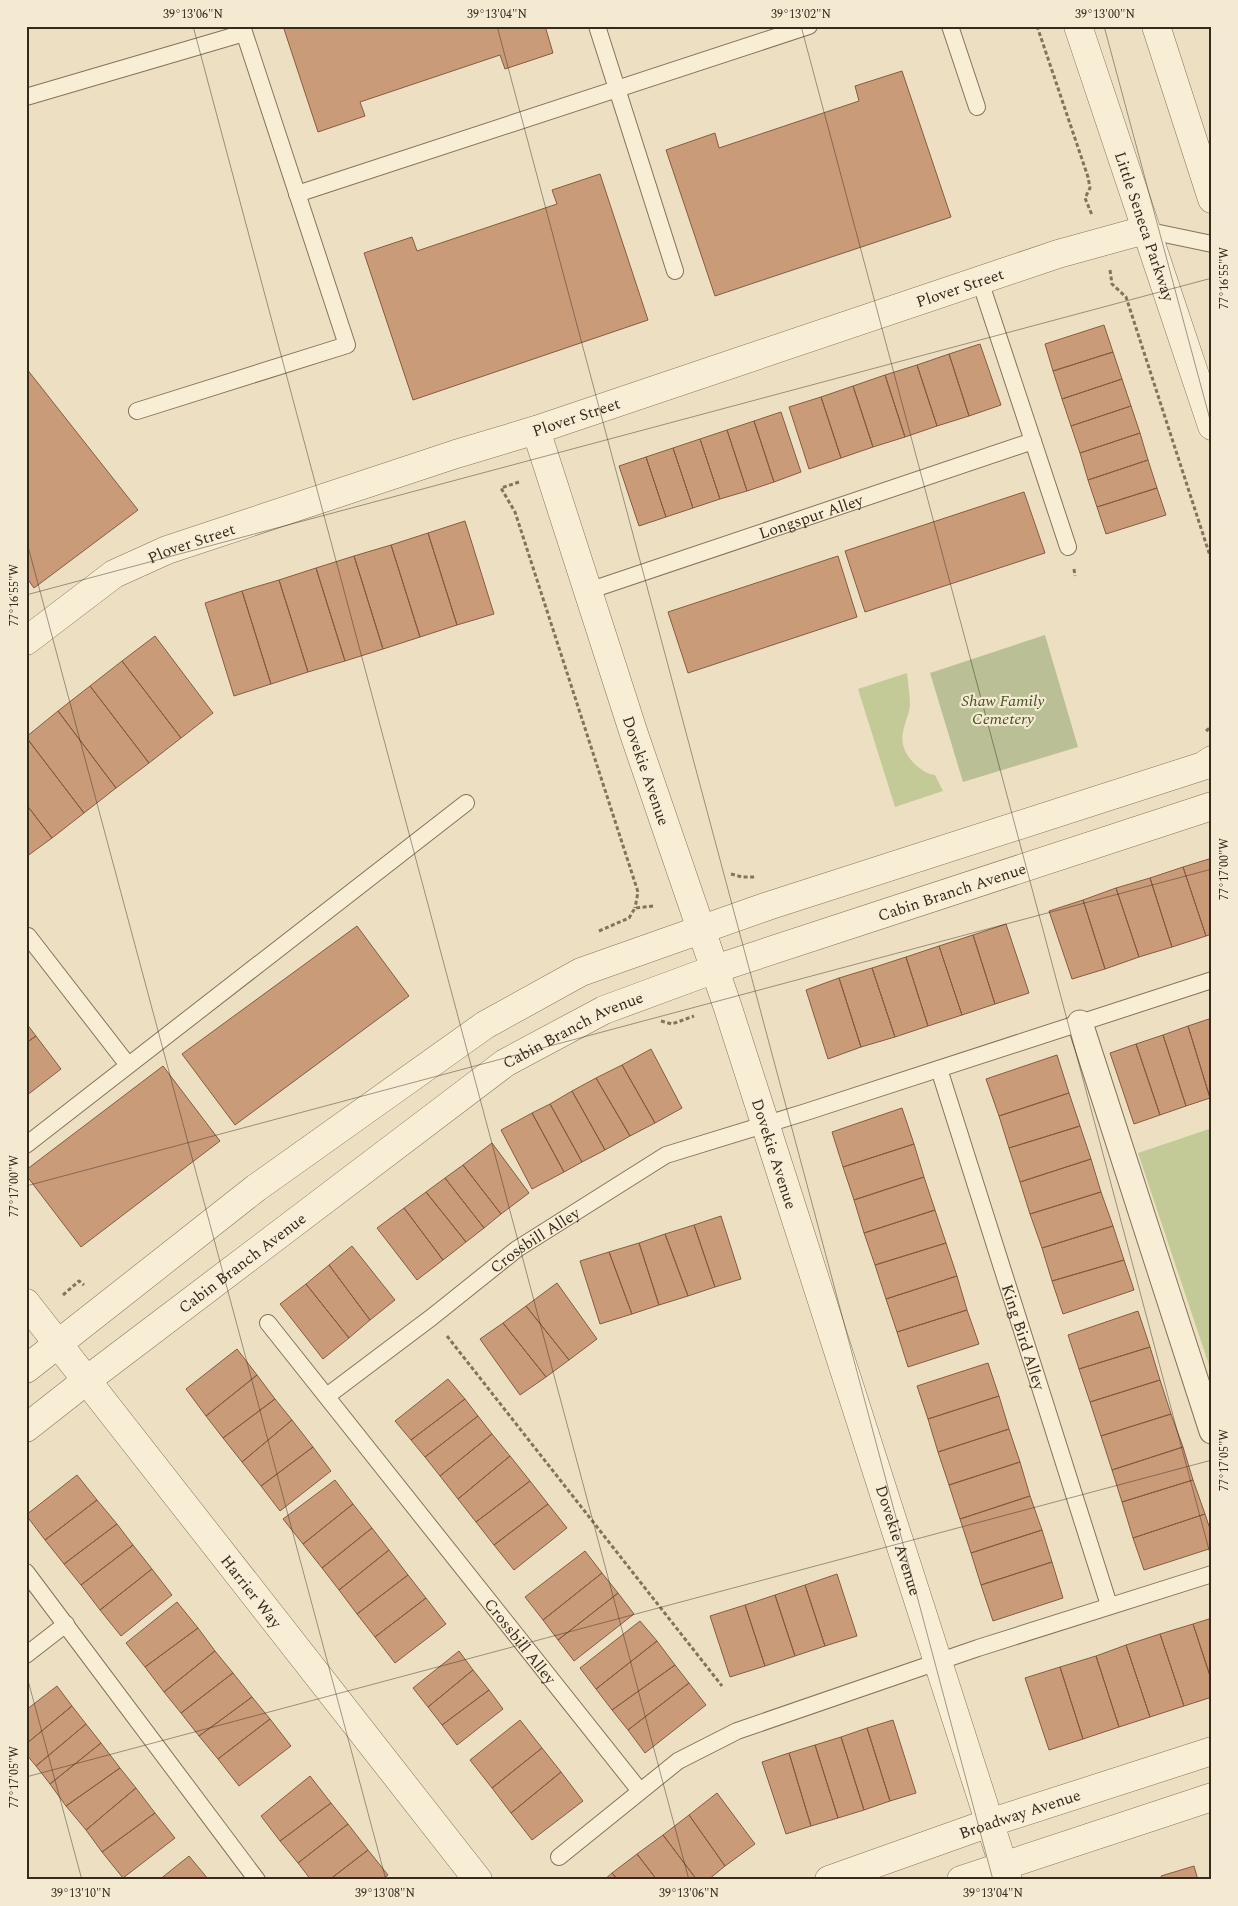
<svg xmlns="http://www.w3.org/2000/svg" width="1238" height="1906" font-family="Spectral,serif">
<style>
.green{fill:#c4ca97}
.cemetery{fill:#babf96}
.building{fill:#ca9b79;stroke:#855c40}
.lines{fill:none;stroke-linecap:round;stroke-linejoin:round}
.service-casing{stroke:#86725a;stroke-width:18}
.pedestrian-casing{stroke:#86725a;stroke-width:27}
.minor-casing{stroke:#86725a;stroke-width:29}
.tertiary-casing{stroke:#86725a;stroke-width:29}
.path{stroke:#86725a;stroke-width:3;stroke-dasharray:4 2.5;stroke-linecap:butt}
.service{stroke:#f8eed5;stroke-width:16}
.pedestrian{stroke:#f8eed5;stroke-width:25}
.minor{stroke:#f8eed5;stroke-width:28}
.tertiary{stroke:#f8eed5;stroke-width:28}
.ticks{fill:none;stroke:#362a1e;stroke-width:1;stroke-opacity:0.45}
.labels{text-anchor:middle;stroke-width:4.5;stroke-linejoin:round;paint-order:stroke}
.street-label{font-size:16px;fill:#362a1e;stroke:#f4ead2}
.park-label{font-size:16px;font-style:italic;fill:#475225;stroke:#f4ead2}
.neatline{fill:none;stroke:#362a1e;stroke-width:2}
.ticks-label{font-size:12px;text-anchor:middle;fill:#362a1e}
</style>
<rect width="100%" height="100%" fill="#ede0c2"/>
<path class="green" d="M907 673C908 683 910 695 910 705 909 717 900 731 903 744 905 757 922 774 935 775L943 791 895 807 858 689Z
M1212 1128V1374L1138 1153Z"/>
<path class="cemetery" d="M1045 635 1078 747 963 782 930 673Z"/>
<path class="building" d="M283 26H545L553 53 505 69 500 55 360 102 365 116 318 132Z
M902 71 951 217 715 296 666 150 715 133 719 148 859 101 855 86Z
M600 174 648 320 413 400 364 253 412 237 417 251 557 204 552 190Z
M1104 325 1113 352 1053 371 1045 344Z
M980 344 1001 405 969 416 949 354Z
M1113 352 1122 379 1062 399 1053 371Z
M949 354 969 416 937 426 917 365Z
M917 365 937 426 905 437 885 375Z
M26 368 138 510 34 588 26 577Z
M885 375 905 437 873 447 853 386Z
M1122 379 1131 406 1071 426 1062 399Z
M853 386 873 447 841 458 821 397Z
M821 397 841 458 809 469 789 407Z
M1131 406 1140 433 1080 453 1071 426Z
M781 412 801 472 774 482 754 421Z
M754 421 774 482 747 491 727 430Z
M727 430 747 491 720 499 700 439Z
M1140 433 1148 460 1088 480 1080 453Z
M700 439 720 499 693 508 673 448Z
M673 448 693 508 666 517 646 457Z
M646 457 666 517 639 526 619 466Z
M1148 460 1157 488 1097 507 1088 480Z
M1157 488 1166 515 1106 534 1097 507Z
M1024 492 1045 553 865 612 845 551Z
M465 521 494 614 457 625 428 533Z
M428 533 457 625 420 637 391 545Z
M391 545 420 637 383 649 354 556Z
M354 556 383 649 345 661 316 568Z
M838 556 857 617 688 673 668 612Z
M316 568 345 661 308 672 279 580Z
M279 580 308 672 271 684 242 591Z
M242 591 271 684 234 696 205 603Z
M155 636 213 713 181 738 122 661Z
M122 661 181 738 149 763 90 686Z
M90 686 149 763 116 788 58 711Z
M58 711 116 788 84 813 26 737Z
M26 737 84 813 52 838 26 804Z
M26 804 52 838 26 857Z
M1212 858V934L1206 936 1183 867Z
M1183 867 1206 936 1172 947 1150 878Z
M1150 878 1172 947 1139 957 1116 888Z
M1116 888 1139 957 1105 969 1083 900Z
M1083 900 1105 969 1072 979 1049 911Z
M1006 924 1029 993 995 1004 973 935Z
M357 926 409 996 235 1125 182 1054Z
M973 935 995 1004 962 1015 939 946Z
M939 946 962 1015 928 1026 906 957Z
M906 957 928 1026 895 1037 872 968Z
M872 968 895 1037 861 1047 839 978Z
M839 978 861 1047 828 1059 806 990Z
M1212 1018V1098H1210L1188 1026Z
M26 1023 36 1036 26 1043Z
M1188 1026 1210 1098 1186 1106 1163 1035Z
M1163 1035 1186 1106 1160 1115 1136 1044Z
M36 1036 61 1069 26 1096V1043Z
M1136 1044 1160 1115 1134 1124 1110 1053Z
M651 1049 682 1108 655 1123 622 1065Z
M1057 1055 1069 1093 999 1116 986 1079Z
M622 1065 655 1123 630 1136 596 1078Z
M163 1066 220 1141 81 1247 26 1175V1170Z
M596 1078 630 1136 605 1150 572 1091Z
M572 1091 605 1150 582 1162 550 1104Z
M1069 1093 1080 1126 1009 1148 999 1116Z
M550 1104 582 1162 564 1172 532 1113Z
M902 1108 914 1144 843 1167 832 1132Z
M532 1113 564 1172 532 1189 501 1130Z
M1080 1126 1091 1159 1020 1182 1009 1148Z
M492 1143 529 1193 501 1214 463 1165Z
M914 1144 924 1177 854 1200 843 1167Z
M1091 1159 1101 1192 1030 1214 1020 1182Z
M463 1165 501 1214 484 1228 445 1178Z
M924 1177 935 1210 864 1233 854 1200Z
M445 1178 484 1228 466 1242 426 1192Z
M426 1192 466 1242 443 1260 404 1208Z
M1101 1192 1113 1226 1042 1248 1030 1214Z
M404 1208 443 1260 417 1280 377 1228Z
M935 1210 946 1243 875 1265 864 1233Z
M721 1216 741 1279 715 1287 694 1225Z
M694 1225 715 1287 688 1296 665 1234Z
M1113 1226 1124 1260 1052 1281 1042 1248Z
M665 1234 688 1296 659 1305 639 1243Z
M639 1243 659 1305 632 1314 609 1252Z
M946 1243 957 1276 886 1299 875 1265Z
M352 1246 395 1300 370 1320 329 1265Z
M609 1252 632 1314 600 1324 580 1261Z
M1124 1260 1134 1290 1063 1314 1052 1281Z
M329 1265 370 1320 349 1338 306 1284Z
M957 1276 967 1310 897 1332 886 1299Z
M557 1283 597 1339 569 1360 526 1306Z
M306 1284 349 1338 323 1359 280 1304Z
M526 1306 569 1360 546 1377 503 1323Z
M967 1310 979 1344 908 1367 897 1332Z
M1138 1311 1150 1347 1079 1369 1068 1335Z
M503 1323 546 1377 520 1395 480 1339Z
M1150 1347 1160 1380 1090 1402 1079 1369Z
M237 1349 257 1375 206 1416 186 1389Z
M988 1363 999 1396 928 1419 917 1386Z
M257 1375 275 1399 223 1438 206 1416Z
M448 1379 465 1399 411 1440 395 1421Z
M1160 1380 1171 1414 1101 1436 1090 1402Z
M999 1396 1009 1429 938 1452 928 1419Z
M275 1399 292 1420 242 1462 223 1438Z
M465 1399 478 1416 425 1457 411 1440Z
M1171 1414 1183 1447 1112 1470 1101 1436Z
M478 1416 492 1434 440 1476 425 1457Z
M292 1420 313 1447 261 1486 242 1462Z
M1009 1429 1020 1462 949 1485 938 1452Z
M492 1434 510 1456 458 1499 440 1476Z
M313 1447 331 1471 280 1511 261 1486Z
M1183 1447 1193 1480 1122 1502 1112 1470Z
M510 1456 530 1481 476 1522 458 1499Z
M1020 1462 1030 1496 960 1519 949 1485Z
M77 1475 97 1500 45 1540 26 1515Z
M335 1480 353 1504 303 1544 283 1519Z
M1193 1480 1205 1514 1133 1538 1122 1502Z
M530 1481 548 1504 494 1545 476 1522Z
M1030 1496 1042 1530 971 1553 960 1519Z
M97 1500 117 1524 64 1564 45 1540Z
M353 1504 372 1528 322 1568 303 1544Z
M548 1504 567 1528 514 1570 494 1545Z
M1205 1514 1212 1535V1548L1144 1570 1133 1538Z
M117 1524 133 1545 81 1585 64 1564Z
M372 1528 389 1550 339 1590 322 1568Z
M1042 1530 1052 1562 981 1585 971 1553Z
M133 1545 152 1569 100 1610 81 1585Z
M389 1550 408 1575 357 1614 339 1590Z
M585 1551 602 1573 543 1620 525 1597Z
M1052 1562 1063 1598 993 1621 981 1585Z
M152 1569 172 1595 121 1636 100 1610Z
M602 1573 618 1593 558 1640 543 1620Z
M837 1574 857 1636 825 1646 805 1585Z
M408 1575 426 1598 375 1637 357 1614Z
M805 1585 825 1646 795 1656 775 1595Z
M618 1593 634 1614 574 1661 558 1640Z
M775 1595 795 1656 765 1666 745 1605Z
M426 1598 446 1624 395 1663 375 1637Z
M177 1602 198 1628 145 1667 126 1643Z
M745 1605 765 1666 730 1677 710 1616Z
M1212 1618V1682L1193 1624Z
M640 1621 657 1641 596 1689 580 1668Z
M1193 1624 1212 1682V1697L1184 1706 1160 1634Z
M198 1628 215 1651 164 1692 145 1667Z
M1160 1634 1184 1706 1150 1717 1126 1645Z
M657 1641 675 1665 612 1710 596 1689Z
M1126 1645 1150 1717 1119 1727 1096 1656Z
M215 1651 233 1673 181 1713 164 1692Z
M459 1651 473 1670 428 1707 413 1688Z
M1096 1656 1119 1727 1083 1739 1060 1667Z
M675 1665 689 1683 628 1730 612 1710Z
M1060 1667 1083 1739 1049 1750 1025 1678Z
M473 1670 489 1690 442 1725 428 1707Z
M233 1673 252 1697 199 1736 181 1713Z
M689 1683 706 1705 645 1753 628 1730Z
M57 1686 72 1706 26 1744V1710Z
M489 1690 503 1709 457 1745 442 1725Z
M252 1697 270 1719 218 1759 199 1736Z
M72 1706 86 1724 36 1766 26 1754V1744Z
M270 1719 291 1746 239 1786 218 1759Z
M520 1720 542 1748 492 1788 470 1760Z
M893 1720 916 1793 890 1801 867 1728Z
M86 1724 101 1743 50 1784 36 1766Z
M867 1728 890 1801 864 1810 841 1737Z
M841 1737 864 1810 838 1818 815 1745Z
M101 1743 120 1768 66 1806 50 1784Z
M815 1745 838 1818 811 1826 789 1753Z
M542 1748 561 1772 511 1813 492 1788Z
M789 1753 811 1826 786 1834 762 1762Z
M120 1768 136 1788 86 1830 66 1806Z
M561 1772 583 1801 532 1840 511 1813Z
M310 1776 331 1803 280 1841 261 1816Z
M136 1788 155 1813 102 1852 86 1830Z
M717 1793 755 1844 725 1866 689 1815Z
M331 1803 348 1824 298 1863 280 1841Z
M155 1813 175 1838 123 1878 102 1852Z
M689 1815 725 1866 708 1880H697L663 1835Z
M348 1824 368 1850 329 1880H311L298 1863Z
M663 1835 697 1880H657L637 1854Z
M368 1850 388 1875 381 1880H329Z
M637 1854 657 1880H618L612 1873Z
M189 1856 209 1880H159Z
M1194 1866 1198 1880H1162L1161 1876Z
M612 1873 618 1880H604Z"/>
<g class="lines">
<defs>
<g id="service">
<path d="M597 26 675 271"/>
<path d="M950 26 977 107"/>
<path d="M26 97 244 33"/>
<path d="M297 194 809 26"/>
<path d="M1145 230 1212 244"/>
<path d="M980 281 1068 547"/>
<path d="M137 411 347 345 242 26"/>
<path id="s1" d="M588 591 1033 441"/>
<path d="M28 936 128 1065"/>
<path id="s2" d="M939 1069 1109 1605"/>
<path d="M26 1145 466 803"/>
<path id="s3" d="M268 1323 640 1791"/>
<path id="s4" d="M327 1396 432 1317 517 1249 666 1155 806 1112 1212 980"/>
<path d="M26 1572 257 1880"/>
<path d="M26 1655 66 1624"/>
<path d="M559 1857 678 1761 737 1731 978 1648 1212 1574"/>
</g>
<path id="pedestrian" d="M1080 1023 1212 1431"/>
<g id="minor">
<path id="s5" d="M1078 26 1212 426"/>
<path d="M1156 26 1212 199"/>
<path id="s6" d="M536 430 634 734 727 1005 1008 1880"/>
<path id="s7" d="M26 641 114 574 167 550 456 454 536 430 1058 254 1145 230"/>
<path id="s8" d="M26 1303 478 1880"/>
</g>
<g id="tertiary">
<path d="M26 1369 256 1188 485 1025 581 972 768 906 1203 766 1212 760"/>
<path id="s9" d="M26 1428 87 1380 505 1063 604 1010 715 969 1212 806"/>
<path id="s10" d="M829 1880 989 1823 1212 1751"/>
<path d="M961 1880 1212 1797"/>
</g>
</defs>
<use href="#service" class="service-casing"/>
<use href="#pedestrian" class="pedestrian-casing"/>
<use href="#minor" class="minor-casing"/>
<use href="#tertiary" class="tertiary-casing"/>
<path class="path" d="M1037 26 1088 177 1090 188 1085 198 1092 215
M1110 270 1112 284 1126 297 1212 562
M519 482 501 488 515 512 638 892 635 908
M1074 569 1075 576
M1206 731 1212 726
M731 874 742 877H755
M599 931 629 918 635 908 654 906
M661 1021 672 1024 694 1016
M63 1295 79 1281 84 1285
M447 1336 722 1686"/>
<use href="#service" class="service"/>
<use href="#pedestrian" class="pedestrian"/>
<use href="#minor" class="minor"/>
<use href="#tertiary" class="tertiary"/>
</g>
<path class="ticks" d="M193 26 689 1880M497 26 993 1880M801 26 1212 1561M1104 26 1212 427M26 539 386 1880M26 595 1212 278M26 1186 1212 869M26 1673 82 1880M26 1777 1212 1460"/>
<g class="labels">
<g class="street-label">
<text dy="6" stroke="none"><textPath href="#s5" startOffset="211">Little Seneca Parkway</textPath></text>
<text dy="6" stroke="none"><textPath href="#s7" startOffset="1004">Plover Street</textPath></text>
<text dy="6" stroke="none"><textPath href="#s7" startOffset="599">Plover Street</textPath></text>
<text dy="6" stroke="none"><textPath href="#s1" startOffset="235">Longspur Alley</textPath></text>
<text dy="6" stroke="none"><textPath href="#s7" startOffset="194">Plover Street</textPath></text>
<text dy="6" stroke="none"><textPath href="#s6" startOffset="358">Dovekie Avenue</textPath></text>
<text dy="6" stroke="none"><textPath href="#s9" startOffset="1082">Cabin Branch Avenue</textPath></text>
<text dy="6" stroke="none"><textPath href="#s9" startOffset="678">Cabin Branch Avenue</textPath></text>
<text dy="6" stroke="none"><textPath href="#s6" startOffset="762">Dovekie Avenue</textPath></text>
<text dy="6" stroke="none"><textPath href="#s4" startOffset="260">Crossbill Alley</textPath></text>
<text dy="6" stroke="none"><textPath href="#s9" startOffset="272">Cabin Branch Avenue</textPath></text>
<text dy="6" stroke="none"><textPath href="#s2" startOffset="281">King Bird Alley</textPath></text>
<text dy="6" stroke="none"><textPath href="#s6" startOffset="1168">Dovekie Avenue</textPath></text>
<text dy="6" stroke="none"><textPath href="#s8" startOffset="366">Harrier Way</textPath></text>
<text dy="6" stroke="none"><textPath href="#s3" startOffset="406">Crossbill Alley</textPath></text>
<text dy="6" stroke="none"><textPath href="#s10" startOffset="202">Broadway Avenue</textPath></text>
</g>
<g class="park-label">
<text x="1003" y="706">Shaw Family<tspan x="1003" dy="18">Cemetery</tspan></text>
</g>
</g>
<rect width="1238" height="1906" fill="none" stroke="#f4ead2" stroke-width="55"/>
<rect x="28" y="28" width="1182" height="1850" class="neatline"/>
<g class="ticks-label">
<text x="193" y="18">39°13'06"N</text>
<text x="497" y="18">39°13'04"N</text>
<text x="801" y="18">39°13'02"N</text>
<text x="1105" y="18">39°13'00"N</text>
<text transform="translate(1224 278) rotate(-90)" y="4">77°16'55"W</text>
<text transform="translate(14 595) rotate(-90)" y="4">77°16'55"W</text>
<text transform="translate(1224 869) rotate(-90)" y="4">77°17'00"W</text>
<text transform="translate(14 1186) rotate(-90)" y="4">77°17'00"W</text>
<text transform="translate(1224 1460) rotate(-90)" y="4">77°17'05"W</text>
<text transform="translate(14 1777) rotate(-90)" y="4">77°17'05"W</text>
<text x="81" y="1897">39°13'10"N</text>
<text x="385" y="1897">39°13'08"N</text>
<text x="689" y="1897">39°13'06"N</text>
<text x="993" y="1897">39°13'04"N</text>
</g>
</svg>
